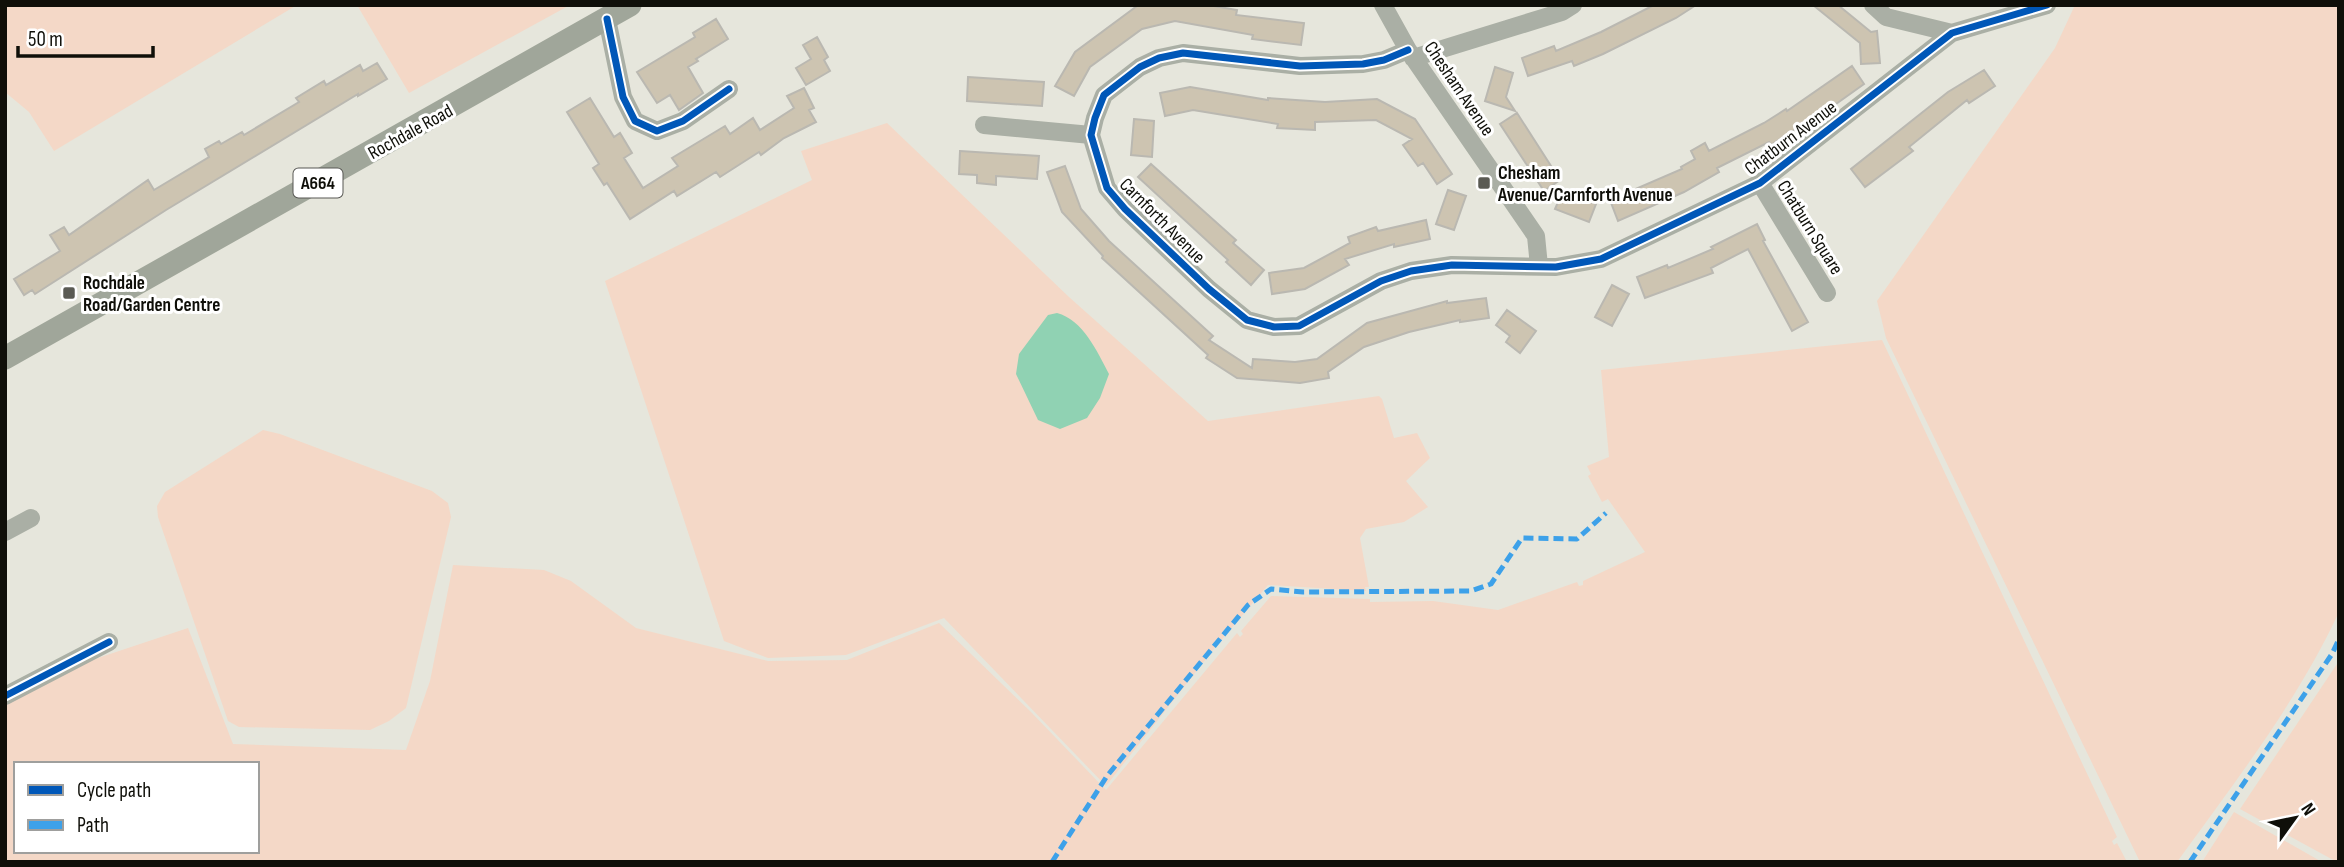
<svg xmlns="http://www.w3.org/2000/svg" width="2344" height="867" font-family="'Sofia Sans Condensed',sans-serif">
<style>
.green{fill:#f4d8c7;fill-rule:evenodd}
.water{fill:#90d2b3}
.building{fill:#cdc4b1;stroke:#bab8b1;stroke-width:2}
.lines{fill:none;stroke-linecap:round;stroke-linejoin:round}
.minor{stroke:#aaafa5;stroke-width:18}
.major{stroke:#a0a69a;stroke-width:23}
.quiet{stroke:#3da1e9;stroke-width:5;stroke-dasharray:10 5;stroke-linecap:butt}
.cycleway-casing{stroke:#fff;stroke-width:11}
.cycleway{stroke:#0057b8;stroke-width:7}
.poi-dot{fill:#5a5a53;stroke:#fff;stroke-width:2.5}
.labels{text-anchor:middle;stroke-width:6;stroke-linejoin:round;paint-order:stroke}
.shield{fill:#fff;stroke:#575753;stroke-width:2}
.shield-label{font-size:18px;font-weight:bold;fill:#0f0f09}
.street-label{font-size:19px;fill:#0f0f09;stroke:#fff}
.poi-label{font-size:19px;font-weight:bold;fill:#0f0f09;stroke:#fff;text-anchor:start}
</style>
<rect width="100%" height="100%" fill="#e6e6dc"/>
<path class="green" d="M5 5H297L54 151 29 112 5 92Z
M357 5H570L409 93Z
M2075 5H2339V612C2297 702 2235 782 2177 862H2140L1886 338 1877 301 2055 48Z
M887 123 1069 297 1208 421 1379 396 1382 399 1394 438 1417 433 1430 458 1406 481 1428 507 1404 522 1366 529 1360 538 1369 587H1365L1366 591 1268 585 1213 650 1106 786 944 618 846 655 768 658 724 641 605 281 812 180 801 151Z
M1882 340 2117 837 2112 841 2114 845 2117 843 2127 862H5V704L80 664 188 628 233 744 406 750 430 681 453 565 544 570 571 581 636 628 768 661 847 660 939 623 1031 712 1106 790 1237 633 1240 637 1243 634 1241 631 1271 596 1370 599V602L1433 601 1498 610 1577 582 1579 586 1583 585V581L1645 552 1608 499 1602 502 1588 476 1591 474 1587 466 1609 457 1601 370ZM16 764H257V851H16Z
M263 430 280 434 432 491 448 503 451 517 406 708 389 721 370 730 239 727 228 721 158 517 157 506 165 492Z
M2339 661V862H2337L2240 809Z
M2234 812 2322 862H2202Z"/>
<path class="water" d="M1057 313C1083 320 1097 351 1109 374L1100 398 1087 418 1060 429 1038 420 1016 374 1019 354 1048 315Z"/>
<path class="building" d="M1208 5 1237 10 1236 15 1304 23 1301 45 1252 39 1253 35 1175 21 1142 29 1090 67 1074 96 1055 86 1075 52 1137 6Z
M1654 5H1696L1676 18 1603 54 1574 66 1572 61 1528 76 1522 58 1554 46 1556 51 1601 32Z
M1813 5H1838L1871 32 1877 31 1880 63 1861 64 1860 43Z
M716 19 728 39 696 59 698 61 688 67 703 93 679 110 670 95 657 103 637 72 695 37 693 33Z
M817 37 828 57 824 60 830 71 806 85 796 68 811 59 803 45Z
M377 63 387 79 358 96V94L166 210 35 294 32 290 24 295 14 279 60 251 50 235 64 227 69 235 148 180 154 190 209 157 205 149 219 141 221 144 242 132 244 135 299 102 296 98 324 81 326 85 360 65 363 71Z
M1852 66 1864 84 1805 126 1804 124 1771 145 1769 142 1717 168 1719 172 1684 192 1618 221 1610 200 1682 169 1681 167 1695 159 1691 151 1705 143 1709 151 1764 123 1786 109 1787 111Z
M1495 67 1513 73 1506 97 1515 111 1485 101Z
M1984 70 1995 86 1969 103 1967 100 1909 147 1913 151 1865 187 1851 169 1948 92Z
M968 77 1044 82 1042 106 967 101Z
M1190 87 1268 100V98L1325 102 1377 99 1415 119 1452 174 1437 184 1423 163 1418 166 1403 145 1412 139 1376 120 1315 122V130L1277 128 1278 124 1193 110 1165 116 1160 93Z
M804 88 814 108 809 110 816 122 784 138 761 155 759 152 720 177 716 172 677 196 674 191 630 219 607 183 604 185 593 168 599 164 567 112 590 98 614 137 620 133 632 153 624 158 643 188 678 166 672 158 725 126 730 134 753 118 760 130 794 108 787 96Z
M1517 113 1560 180 1544 191 1500 124Z
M1134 119 1154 121 1152 157 1131 155Z
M960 151 1039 156 1037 179 996 176V185L977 183V175L959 174Z
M1151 164 1236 240 1233 243 1264 270 1251 285 1226 262 1228 260 1138 177Z
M1065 166 1081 209 1109 241 1213 336 1209 340 1252 368 1253 359 1295 362 1317 359 1367 323 1447 301V303L1486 298 1489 318 1460 322V320L1409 332 1364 347 1328 372 1329 378 1300 383 1237 378 1206 358 1208 355 1102 258 1103 256 1062 212 1047 172Z
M1448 190 1466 196 1454 230 1436 224Z
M1563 191 1596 204 1589 222 1555 209Z
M1426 220 1430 239 1394 247V244L1345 259 1349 265 1305 289 1272 294 1269 273 1304 268 1350 243 1348 237 1376 227 1378 231Z
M1757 224 1765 240 1763 241 1808 322 1792 331 1748 249 1711 268 1713 273 1645 298 1637 277 1667 265 1668 268 1713 249 1711 247Z
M1612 285 1629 294 1612 326 1595 317Z
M1507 310 1536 331 1520 353 1506 342 1510 336 1496 325Z"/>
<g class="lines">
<path class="minor" d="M1383 5 1408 50 1536 236 1539 266
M1873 5 1886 17 1952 33
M607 19 623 97 635 121 657 131 683 121 729 89
M1408 50 1384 60 1363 64 1300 66 1183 53 1159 58 1140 67 1104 95 1095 118 1091 135 1107 188 1125 209 1209 289 1247 320 1274 327 1299 326 1381 281 1411 271 1452 265 1556 267 1601 259 1760 183 1952 33 2047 5
M1413 58 1562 12 1573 5
M984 125 1091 135
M1760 183 1827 293
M5 532 31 518
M5 696 109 642"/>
<path class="major" d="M5 358 630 5"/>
<path class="quiet" d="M1052 862 1107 776 1248 605 1271 589 1303 592 1471 591 1491 584 1522 538 1577 539 1606 513
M2190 862 2332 654 2339 639"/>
<defs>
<path id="cycleway" d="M607 19 623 97 635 121 657 131 683 121 729 89
M1408 50 1384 60 1363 64 1300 66 1183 53 1159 58 1140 67 1104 95 1095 118 1091 135 1107 188 1125 209 1209 289 1247 320 1274 327 1299 326 1381 281 1411 271 1452 265 1556 267 1601 259 1760 183 1952 33 2047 5
M5 696 109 642"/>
</defs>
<use href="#cycleway" class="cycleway-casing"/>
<use href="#cycleway" class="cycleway"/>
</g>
<g class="poi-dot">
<rect x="1477" y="176" width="14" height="14" rx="3.5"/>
<rect x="62" y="286" width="14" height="14" rx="3.5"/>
</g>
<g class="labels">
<rect class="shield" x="293.5" y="168.5" width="49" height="29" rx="5"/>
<g class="shield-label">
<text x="318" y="189">A664</text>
</g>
<g class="street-label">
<text transform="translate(1460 88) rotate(56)" y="7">Chesham Avenue</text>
<text transform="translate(410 131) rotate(-29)" y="7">Rochdale Road</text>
<text transform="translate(1790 137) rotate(-37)" y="7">Chatburn Avenue</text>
<text transform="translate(1163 220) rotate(45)" y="7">Carnforth Avenue</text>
<text transform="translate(1811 227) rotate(58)" y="7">Chatburn Square</text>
</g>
<g class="poi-label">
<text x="1498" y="179">Chesham<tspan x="1498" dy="22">Avenue/Carnforth Avenue</tspan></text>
<text x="83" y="289">Rochdale<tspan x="83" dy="22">Road/Garden Centre</tspan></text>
</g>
</g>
<rect width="2344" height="867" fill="none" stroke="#0f0f09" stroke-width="14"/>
<rect x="14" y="762" width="245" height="91" fill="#ffffff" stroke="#9f9f9d" stroke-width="2"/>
<rect x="28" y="785" width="35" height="10" fill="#0057b8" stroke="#9f9f9d" stroke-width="2"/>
<text x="77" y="797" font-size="21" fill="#0f0f09">Cycle path</text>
<rect x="28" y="820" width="35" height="10" fill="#3da1e9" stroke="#9f9f9d" stroke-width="2"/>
<text x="77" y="832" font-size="21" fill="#0f0f09">Path</text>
<g transform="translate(2295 818) rotate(57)" stroke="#ffffff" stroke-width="5" paint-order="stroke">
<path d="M0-5L12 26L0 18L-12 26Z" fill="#0f0f09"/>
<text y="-10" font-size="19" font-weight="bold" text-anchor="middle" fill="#0f0f09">N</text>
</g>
<path d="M18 46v10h135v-10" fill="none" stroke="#0f0f09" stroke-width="3.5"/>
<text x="28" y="46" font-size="21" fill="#0f0f09" stroke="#ffffff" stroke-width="5" paint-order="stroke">50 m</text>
</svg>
